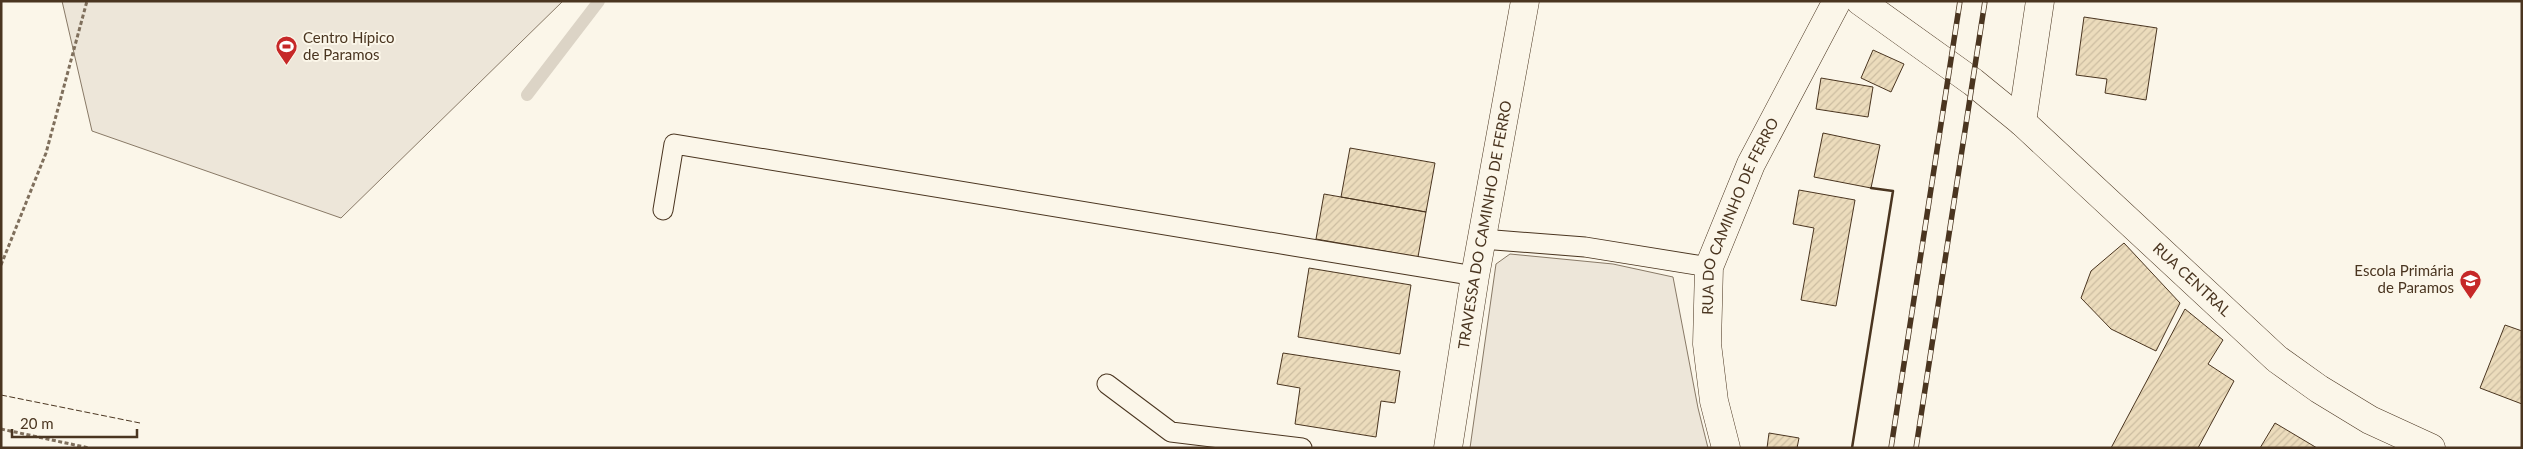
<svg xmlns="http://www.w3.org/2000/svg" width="2523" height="449" font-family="Lato,sans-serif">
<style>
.green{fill:#ede6d9;stroke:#887966}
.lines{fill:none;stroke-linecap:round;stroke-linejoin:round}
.stream{stroke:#dcd4c6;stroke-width:12}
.building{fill:url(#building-hatch);stroke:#4a3520}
.service-casing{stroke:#4a3520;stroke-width:21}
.minor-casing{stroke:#4a3520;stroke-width:29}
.tertiary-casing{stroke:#4a3520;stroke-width:29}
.path{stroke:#7f6f5c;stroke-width:3;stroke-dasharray:4 2.5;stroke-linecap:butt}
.service{stroke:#fbf6e9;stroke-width:19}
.minor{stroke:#fbf6e9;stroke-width:28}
.tertiary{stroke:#fbf6e9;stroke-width:28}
.rail-casing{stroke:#4a3520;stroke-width:5.5}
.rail{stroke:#fbf6e9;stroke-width:4;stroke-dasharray:11;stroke-linecap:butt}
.fence{stroke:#4a3520;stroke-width:1;stroke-dasharray:6 2.5;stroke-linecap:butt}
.wall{stroke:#4a3520;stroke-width:2.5}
.labels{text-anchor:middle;stroke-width:4;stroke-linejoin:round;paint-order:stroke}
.poi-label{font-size:15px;fill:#4a3520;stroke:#fbf6e9;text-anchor:start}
.street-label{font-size:15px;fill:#4a3520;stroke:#fbf6e9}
</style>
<defs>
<pattern id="building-hatch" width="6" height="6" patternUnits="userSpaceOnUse" patternTransform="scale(1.25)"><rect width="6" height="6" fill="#ecdcbc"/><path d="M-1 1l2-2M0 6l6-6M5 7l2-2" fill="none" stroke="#ccbda1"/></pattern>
</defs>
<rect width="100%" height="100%" fill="#fbf6e9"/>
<path class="green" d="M62 1H563L341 218 92 131Z
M1510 254 1613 264 1673 277 1698 408 1708 448H1470L1496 264Z"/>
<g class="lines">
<path class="stream" d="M527 95 599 1"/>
</g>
<path class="building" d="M2084 17 2157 28 2146 100 2105 93 2107 79 2076 75Z
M1873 50 1904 64 1891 92 1861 78Z
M1821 78 1873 87 1868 117 1816 109Z
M1823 133 1880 145 1871 188 1814 177Z
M1350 148 1435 163 1426 212 1341 197Z
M1799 190 1855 200 1836 306 1801 300 1814 228 1793 224Z
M1324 194 1426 212 1418 257 1316 239Z
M2124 243 2180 303 2156 351 2111 329 2081 298 2091 271Z
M1309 268 1411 285 1400 354 1298 337Z
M2185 309 2223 340 2208 364 2234 381 2198 448H2111Z
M2505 325 2522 331V404L2480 388Z
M1283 353 1400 371 1395 403 1381 401 1376 437 1295 424 1300 388 1277 384Z
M2275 423 2317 448H2260Z
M1769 433 1799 438 1797 448H1767Z"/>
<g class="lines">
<defs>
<path id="service" d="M663 210 674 144 1475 276
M1482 239 1585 247 1709 267
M1107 384 1171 432 1302 448"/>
<g id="minor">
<path d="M2022 122 2040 1"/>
<path id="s1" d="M1448 448 1475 276 1525 1"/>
<path id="s2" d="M1726 448 1714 401 1707 344 1709 267 1751 164 1837 1"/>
</g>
<g id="tertiary">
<path id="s3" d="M1860 1 1973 82 2022 122 2277 359 2319 389 2370 420 2431 448"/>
</g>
</defs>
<use href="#service" class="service-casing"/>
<use href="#minor" class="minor-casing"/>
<use href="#tertiary" class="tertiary-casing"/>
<path class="path" d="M1 265 46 153 87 1
M1 429 89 448"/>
<use href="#service" class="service"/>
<use href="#minor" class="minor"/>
<use href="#tertiary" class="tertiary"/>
<defs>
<path id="rail" d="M1891 448 1960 1
M1916 448 1985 1"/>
</defs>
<use href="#rail" class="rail-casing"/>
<use href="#rail" class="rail"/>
<path class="fence" d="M1 395 140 423"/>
<path class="wall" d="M1852 448 1893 191 1871 188"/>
</g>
<defs>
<symbol id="stadium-pin" viewBox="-11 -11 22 30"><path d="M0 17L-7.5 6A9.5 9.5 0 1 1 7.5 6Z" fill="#c62828" stroke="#fbf6e9"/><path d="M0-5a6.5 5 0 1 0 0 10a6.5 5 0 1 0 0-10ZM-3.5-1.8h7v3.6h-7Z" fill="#fff"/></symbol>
<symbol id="school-pin" viewBox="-11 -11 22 30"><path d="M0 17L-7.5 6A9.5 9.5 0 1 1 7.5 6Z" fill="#c62828" stroke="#fbf6e9"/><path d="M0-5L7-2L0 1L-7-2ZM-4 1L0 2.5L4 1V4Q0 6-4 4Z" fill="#fff"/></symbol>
</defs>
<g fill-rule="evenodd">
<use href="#stadium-pin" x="274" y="34" width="25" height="34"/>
<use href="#school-pin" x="2458" y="268" width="25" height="34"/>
</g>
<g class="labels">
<g class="poi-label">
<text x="303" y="43">Centro Hípico<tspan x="303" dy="17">de Paramos</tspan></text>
<text x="2454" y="276" text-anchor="end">Escola Primária<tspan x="2454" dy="17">de Paramos</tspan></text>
</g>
<g class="street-label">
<text dy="5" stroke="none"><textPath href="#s2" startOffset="240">RUA DO CAMINHO DE FERRO</textPath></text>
<text dy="5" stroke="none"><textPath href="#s1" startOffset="226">TRAVESSA DO CAMINHO DE FERRO</textPath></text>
<text dy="5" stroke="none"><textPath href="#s3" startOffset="434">RUA CENTRAL</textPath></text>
</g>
</g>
<rect width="2523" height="449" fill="none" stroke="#4a3520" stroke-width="5"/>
<path d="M12 429v8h125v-8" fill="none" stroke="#4a3520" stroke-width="2.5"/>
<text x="20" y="429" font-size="15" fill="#4a3520" stroke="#fbf6e9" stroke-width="4" paint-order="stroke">20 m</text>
</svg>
